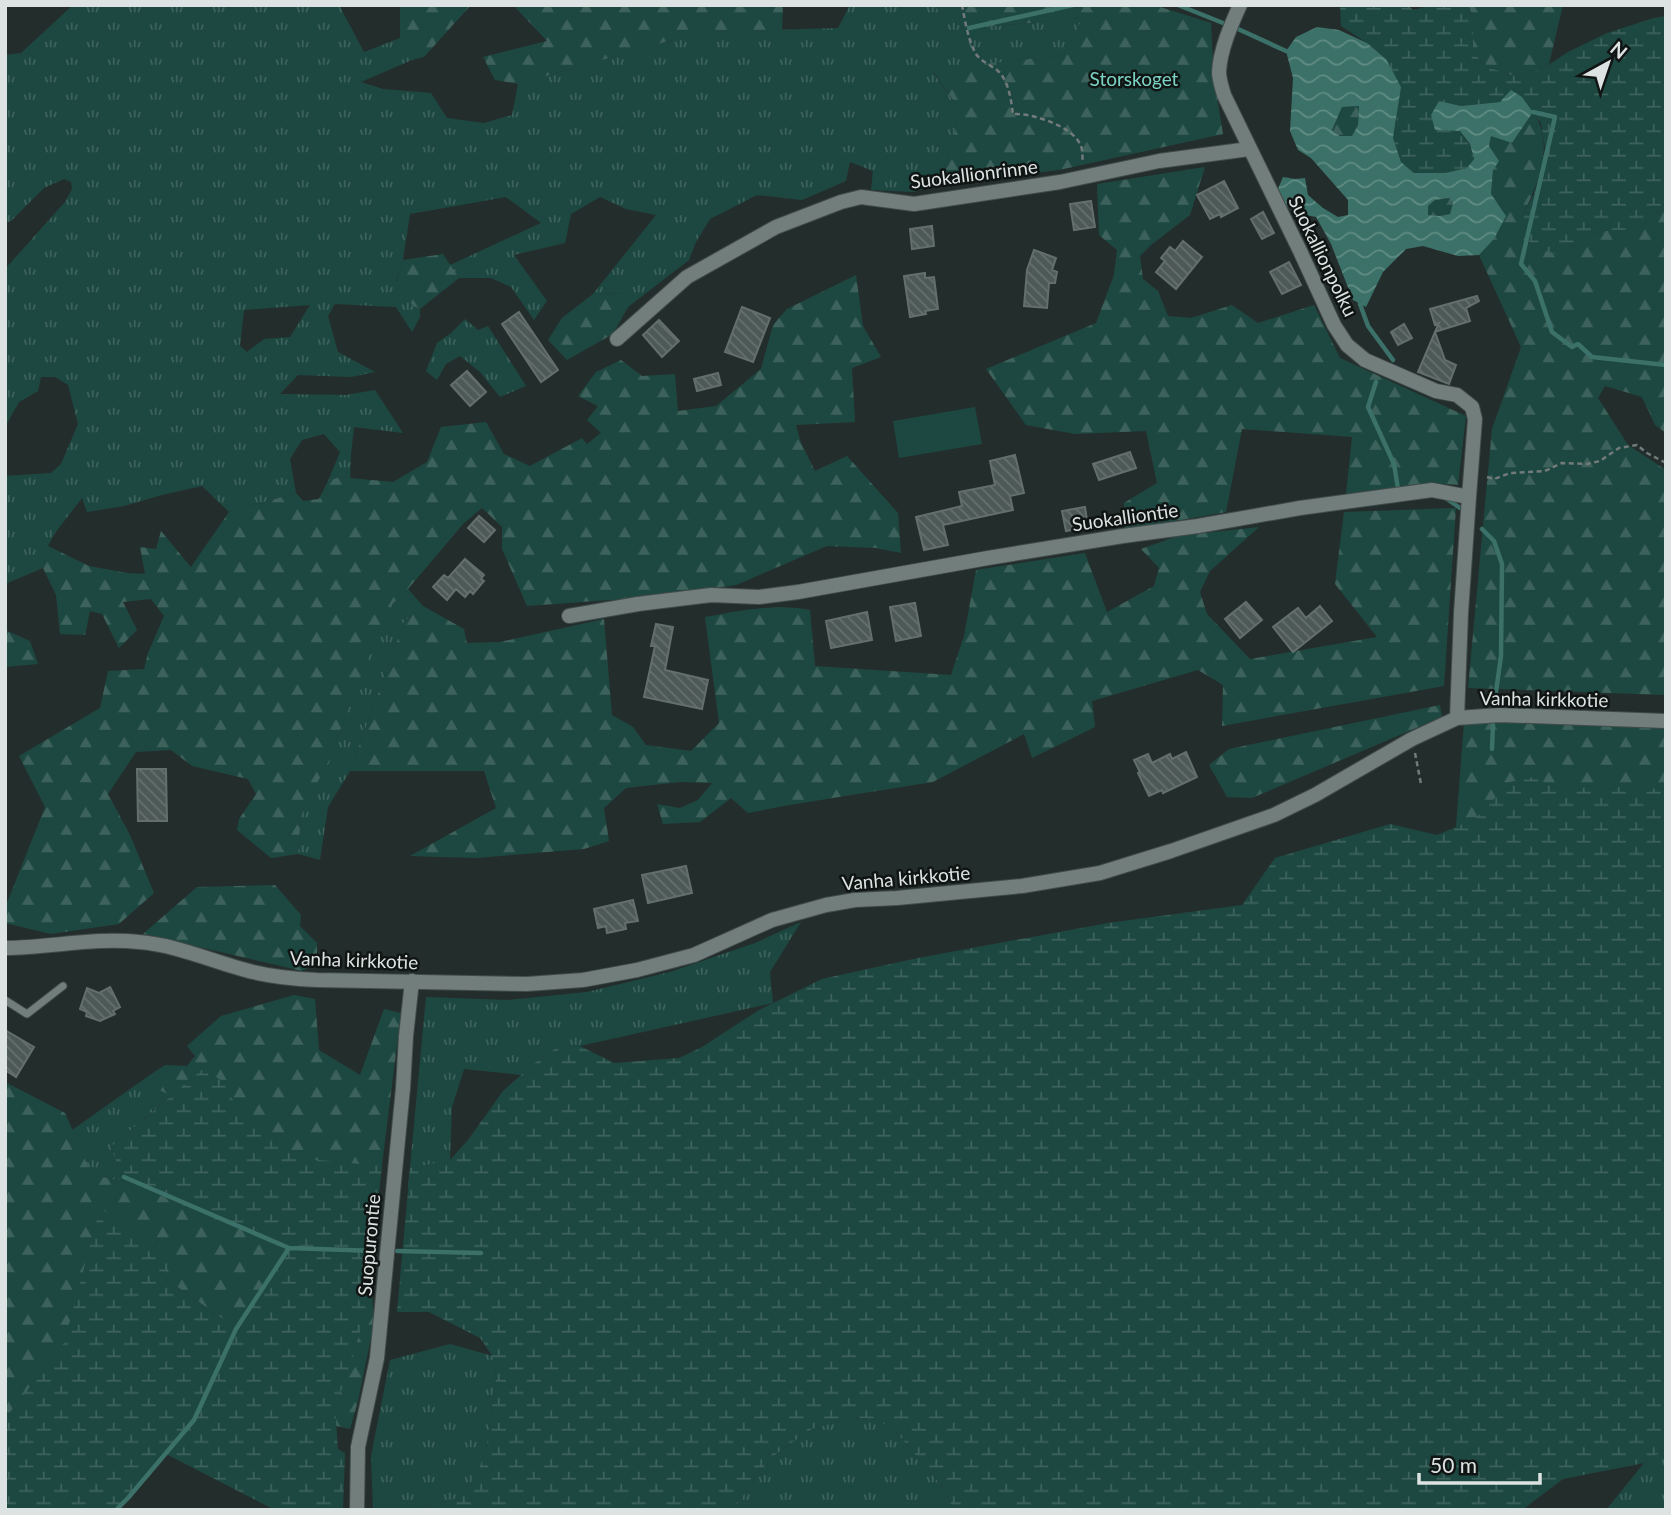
<svg xmlns="http://www.w3.org/2000/svg" width="1671" height="1515" font-family="Lato,sans-serif">
<style>
.grass{fill:url(#grass-tufts);fill-rule:evenodd}
.forest{fill:url(#forest-firs)}
.wetland{fill:url(#wetland-marsh)}
.garden{fill:#1d4841}
.water{fill:url(#water-waves);fill-rule:evenodd}
.lines{fill:none;stroke-linecap:round;stroke-linejoin:round}
.stream{stroke:#3b7168;stroke-width:4.5}
.building{fill:url(#building-back-hatch);stroke:#636f6d;stroke-width:2}
.service-casing{stroke:#424b4a;stroke-width:9}
.minor-casing{stroke:#424b4a;stroke-width:16}
.path{stroke:#727b7a;stroke-width:2.5;stroke-dasharray:5 3.5;stroke-linecap:butt}
.service{stroke:#717e7c;stroke-width:7}
.minor{stroke:#717e7c;stroke-width:14}
.labels{text-anchor:middle;stroke-width:5;stroke-linejoin:round;paint-order:stroke}
.park-label{font-size:19px;fill:#7ad3c4;stroke:#101514}
.street-label{font-size:19px;fill:#dce3e2;stroke:#101514}
</style>
<defs>
<pattern id="grass-tufts" width="24" height="20" patternUnits="userSpaceOnUse" patternTransform="scale(1.75)"><rect width="24" height="20" fill="#1d4841"/><path d="M3 7l-1-3M5 7V3M7 7l1-3M15 17l-1-3M17 17v-4M19 17l1-3" fill="none" stroke="#3d625c"/></pattern>
<pattern id="forest-firs" width="22" height="20" patternUnits="userSpaceOnUse" patternTransform="scale(1.75)"><rect width="22" height="20" fill="#1d4841"/><path d="M5 1l3.5 6h-7zM16 11l3.5 6h-7z" fill="#3d625c"/></pattern>
<pattern id="wetland-marsh" width="20" height="14" patternUnits="userSpaceOnUse" patternTransform="scale(1.75)"><rect width="20" height="14" fill="#1d4841"/><path d="M1 5h8M5 5V1M11 12h8M15 12V8" fill="none" stroke="#3d625c"/></pattern>
<pattern id="water-waves" width="16" height="10" patternUnits="userSpaceOnUse" patternTransform="scale(1.75)"><rect width="16" height="10" fill="#3b7168"/><path d="M0 5q4-4 8 0t8 0" fill="none" stroke="#608c84"/></pattern>
<pattern id="building-back-hatch" width="6" height="6" patternUnits="userSpaceOnUse" patternTransform="scale(1.75)"><rect width="6" height="6" fill="#4d5957"/><path d="M-1 5l2 2M0 0l6 6M5-1l2 2" fill="none" stroke="#66716f"/></pattern>
</defs>
<rect width="100%" height="100%" fill="#232e2c"/>
<path class="grass" d="M73 5H339L364 52 400 38 424 57 412 60 361 82 383 89 431 93 447 118 484 123 512 115 518 84 700 32 838 28 850 5H932L964 29 1083 18 1064 55 932 71 960 110 941 184 913 192 871 190 873 171 850 162 846 181 802 200 757 195 710 219 696 242 689 260 628 307 627 293 593 294 656 215 626 209 600 197 571 214 565 243 514 255 547 301 534 320 511 287 491 278H459L450 265 541 223 506 197 410 214 403 260 396 281 413 306 420 309V317L412 332 396 307 335 304 328 316 338 352 375 372 351 377 298 375 280 394 346 395 375 390 403 433 354 427 351 454 350 478 340 477 328 481 340 452 324 434 302 440 290 459 296 493 229 512 202 486 162 495 124 506 87 512 82 498 55 533 48 546 43 568 5 584V476L51 473 61 464 78 424 68 385 55 377H41L38 391 19 402 5 427V269L65 202 72 189 71 182 64 179 44 188 11 221 5 223V55L21 53ZM310 305 290 337 264 339 247 352 240 346 244 310Z
M465 319 478 330 488 326 526 386 500 397 480 372 460 356 446 364 437 380 426 371 437 343 451 333Z
M408 589 423 606 404 622 350 771 328 807 320 860 298 854 301 815 328 762 387 608Z
M801 922 770 972 773 1003 580 1046 560 1045 537 1061 521 1075 464 1069 452 1107 450 1160 408 1188 426 997 508 1000 587 992 670 972 755 943Z
M150 1075 154 1088 172 1095 111 1147 123 1181 92 1175 72 1130Z
M450 1344 493 1356 496 1377 486 1450 476 1477 456 1499 411 1510H373L371 1456 390 1360Z
M853 1417 878 1420 896 1432 942 1486 954 1510H733L761 1470 776 1454 812 1429Z
M1666 1449V1510H1606L1644 1463Z"/>
<path class="forest" d="M400 5H471L424 57 400 38Z
M513 5H783L782 31 700 32 518 84 495 80 483 57 547 41Z
M932 5H1154L1211 23 1214 79 1223 134 1059 170 941 184 960 110 932 70 1064 55 1083 18 964 29Z
M1463 5H1563L1549 64 1542 69 1517 77 1488 67 1473 53V18L1469 7Z
M1359 106 1358 125 1352 136H1340L1332 130 1342 107Z
M1533 112C1556 143 1537 188 1521 218L1560 255 1593 234 1609 230H1637L1657 212 1666 201V433L1655 425 1642 397 1605 386 1598 398 1628 445 1666 470V695L1468 688 1492 429 1521 347 1479 255 1494 238 1491 194 1493 170 1489 146 1491 135 1512 143Z
M1205 167 1190 215 1151 245 1140 256 1143 279 1158 291 1168 316 1191 318 1232 305 1258 323 1314 305 1340 358 1466 416 1458 485 1432 483 1346 494 1352 437 1242 429 1226 512 1125 530 1124 503 1157 483 1146 431 1075 434 1026 425 986 369 1096 323 1114 275 1117 250 1099 235 1097 184Z
M1449 198 1453 203 1450 214 1440 216 1428 215V206L1435 200Z
M443 254 459 278 420 309 413 306 396 282 403 260Z
M856 275 863 326 881 357 852 368 855 422 796 425 801 443 815 471 847 456 898 513 901 553 876 548 827 546 736 585 651 597 527 606 502 549V527L482 508 464 523 408 589 387 609 328 762 301 815 298 854 271 858 237 830 239 819 256 794 248 779 192 766 171 750 136 752 108 794 130 835 154 893 119 924 51 934 5 923V908L45 807 19 756 100 708 108 671 144 669 148 653 164 616 151 599 123 602 137 630 119 648 102 614 90 611 85 635 60 634 56 595 43 568 48 546 89 566 127 573 145 574 140 547 156 549 161 531 191 567 229 512 296 493 303 501 319 499 328 481 340 477 393 482 427 462 441 427 486 422 504 454 530 466 582 438 587 444 601 433 587 420 598 406 578 396 596 372 621 360 642 376 675 374 678 411 716 406 761 369 773 325 787 309Z
M628 293V307L613 334 567 360 548 340 562 318 593 294Z
M1456 508 1444 686 1222 726 1223 685 1198 670 1092 701 1095 727 1032 758 1024 734 933 782 789 805 748 813 731 798 700 822 663 824 657 804 680 808 698 800 712 783 680 782 626 788 604 808 609 841 584 849 476 858 410 856 496 808 484 771H350L404 622 423 606 464 629 467 643 500 642 604 619 612 715 633 727 646 745 691 751 719 723 705 617C739 611 775 603 810 610L815 666 951 675 964 636 976 570 1085 553 1107 612 1154 586 1159 568 1141 549 1177 536 1259 527 1210 571 1200 592 1207 614 1250 659 1377 637 1335 584 1344 512Z
M5 630 30 641 38 664 5 667Z
M1440 705 1442 717 1252 798 1227 797 1209 765 1229 749Z
M1531 720 1666 726V1074L1435 1099 1464 723Z
M275 885 301 915 300 926 317 943V962L302 971 143 934 197 887Z
M294 995 315 999 319 1050 360 1075 384 1009 401 1013 372 1245 187 1102 154 1088 150 1075 165 1065 187 1066 195 1056 187 1046 221 1016Z
M5 1082 65 1113 92 1175 123 1181 370 1263 374 1323 358 1401 350 1429 336 1426 230 1324 166 1279 100 1209 65 1343 5 1419Z"/>
<path class="wetland" d="M1340 5H1408L1413 10C1430 5 1451 2 1469 7L1473 18V53L1488 67 1517 77 1542 69 1568 52 1607 33 1654 18 1666 16V201L1657 212 1637 230H1609L1593 234 1560 255 1537 248 1524 237 1521 218 1534 194 1545 149 1541 123 1522 97 1500 102 1461 106 1438 101 1470 145 1474 159 1468 168 1445 173H1414L1401 162 1393 138 1397 115 1386 59 1367 43 1341 26Z
M1533 777 1556 788 1639 787 1666 790V1449L1644 1463 1563 1479 1522 1510H954L942 1486 896 1432 878 1420 854 1417 812 1429 776 1454 761 1470 733 1510H411L456 1499 476 1477 486 1450 496 1377 493 1357 480 1338 429 1312H397L410 1168 450 1160 468 1140 503 1091 537 1061 560 1045 580 1046 614 1063 679 1058 702 1047 759 1010 822 979 918 958 1108 923 1242 905 1275 858 1390 824 1437 835 1475 819 1510 782Z
M204 1068 222 1081 236 1105 297 1158 382 1166 364 1319 348 1373 335 1407 338 1449 345 1453 343 1510H275L166 1454 116 1510H5V1419L64 1343 100 1208 170 1253 166 1279 236 1328 289 1249 123 1181 111 1147Z"/>
<path class="garden" d="M975 407 982 444 899 458 893 421Z"/>
<path class="water" d="M1317 27 1339 30 1367 43 1386 59 1401 87 1393 138 1401 162 1414 173H1445L1467 168 1474 159 1470 144 1460 131 1435 130 1431 115 1439 101 1461 106 1500 102 1511 90 1522 97 1533 112 1512 143 1491 136 1489 146 1499 161 1493 170 1491 194 1506 216 1494 239 1479 255 1458 256 1423 246 1406 249 1383 272 1366 307 1353 300 1331 244 1316 217 1295 213 1275 196 1283 177 1295 179 1305 178 1308 195 1323 208 1338 217 1348 215V200L1311 158 1298 150 1290 131 1293 78 1286 51 1296 37ZM1359 106 1358 125 1352 136H1340L1332 130 1342 107ZM1449 198 1453 203 1450 214 1440 216 1428 215V206L1435 200Z"/>
<g class="lines">
<path class="stream" d="M1178 5 1223 23
M969 28 1073 5
M1238 29 1286 51
M1533 112 1555 117 1521 264 1535 281 1552 332 1572 347 1578 344 1592 357 1666 365
M1360 304 1368 326 1393 360
M1376 382 1368 407 1394 464 1398 489
M1444 497 1460 508
M1482 529 1494 541 1502 564 1501 656 1495 699
M1492 749 1493 725
M124 1177 289 1248
M397 1251 481 1253
M116 1510 128 1498 194 1420 236 1329 289 1248 375 1251"/>
</g>
<path class="building" d="M1224 181 1238 208 1221 217 1220 214 1210 219 1197 195Z
M1091 201 1095 227 1074 230 1070 204Z
M1263 212 1274 233 1262 239 1251 219Z
M932 226 934 246 912 249 910 229Z
M1183 241 1202 257 1176 289 1156 272 1165 261 1161 258 1170 247 1175 251Z
M1034 250 1056 258 1052 270 1057 272 1055 283H1049L1047 308 1024 306 1027 270Z
M1289 262 1301 285 1282 294 1270 272Z
M925 273V278L934 277 938 309 925 311 926 314 910 317 904 276Z
M1477 296 1479 301 1466 308 1470 321 1435 332 1439 323 1435 325 1430 309Z
M742 307 770 318 753 362 725 352Z
M519 312 558 370 541 382 502 324Z
M659 320 679 341 662 357 643 335Z
M1404 324 1412 338 1398 345 1391 332Z
M1435 332 1445 360 1456 365 1449 384 1418 372Z
M467 371 486 392 470 406 451 385Z
M718 373 721 385 697 391 694 379Z
M1130 452 1136 468 1099 480 1093 464Z
M1015 455 1024 493 1010 496 1013 510 943 525 948 545 924 550 916 517 962 506 959 492 995 485 990 461Z
M1085 507 1088 527 1066 531 1062 511Z
M479 516 495 530 484 542 468 528Z
M465 559 484 575 481 579 484 581 473 594 470 591 465 597 456 589 447 600 433 587 444 575 448 578Z
M1246 602 1262 620 1240 638 1225 619Z
M915 603 921 636 896 641 890 607Z
M1320 606 1332 621 1293 652 1273 627 1298 608 1306 618Z
M867 612 872 640 831 648 826 621Z
M656 624 673 627 665 670 708 680 702 709 644 697 655 646H651Z
M1186 752 1197 777 1163 793 1162 790 1149 796 1138 773 1140 772 1134 760 1148 754 1152 763 1170 754 1172 759Z
M137 769H166L167 821H138Z
M686 866 692 893 648 903 642 875Z
M633 900 638 921 625 923 626 929 607 933 606 926 598 928 594 909Z
M110 987 120 1007 113 1011 115 1014 100 1021 86 1016 87 1012 80 1009 87 988 99 993Z
M5 1030 34 1047 16 1077 5 1070Z"/>
<g class="lines">
<defs>
<path id="service" d="M5 1000 27 1014 63 986"/>
<path id="minor" d="M1240 5C1231 25 1220 50 1219 72 1219 79 1222 88 1224 95L1300 251 1334 325 1347 345 1365 360 1436 391 1457 395 1472 407 1475 419 1469 497
M617 339 687 277 776 227 841 202 861 197 914 204 1060 182 1159 161 1249 149
M569 616 638 604 711 595 759 597 798 592 988 558 1123 536 1198 526 1300 508 1432 490 1469 497 1461 613 1457 718
M5 948C50 948 94 937 139 942 178 945 216 963 253 972 274 977 295 979 317 980L527 984 583 980 637 970 694 955 772 920 826 905 855 900 897 898 1022 886 1100 873 1171 851 1274 815 1315 795 1412 739 1457 718 1500 715 1666 721
M357 1510 358 1447 377 1358 403 1088 406 1036 412 981"/>
</defs>
<use href="#service" class="service-casing"/>
<use href="#minor" class="minor-casing"/>
<path class="path" d="M962 5C965 21 968 40 976 54 980 60 988 64 994 68 1008 76 1011 99 1013 114 1032 113 1073 126 1081 146 1083 151 1082 158 1083 163
M1487 477 1494 479 1510 473 1545 471 1562 463 1587 464 1600 461 1619 448 1637 445 1647 453 1666 463
M1415 753 1421 784"/>
<use href="#service" class="service"/>
<use href="#minor" class="minor"/>
</g>
<g class="labels">
<g class="park-label">
<text x="1134" y="86">Storskoget</text>
</g>
<g class="street-label">
<text transform="translate(974 174) rotate(-7)" y="7">Suokallionrinne</text>
<text transform="translate(1323 256) rotate(64)" y="7">Suokallionpolku</text>
<text transform="translate(1125 517) rotate(-8)" y="7">Suokalliontie</text>
<text transform="translate(1544 699) rotate(1)" y="7">Vanha kirkkotie</text>
<text transform="translate(906 878) rotate(-5)" y="7">Vanha kirkkotie</text>
<text transform="translate(354 960) rotate(2)" y="7">Vanha kirkkotie</text>
<text transform="translate(369 1245) rotate(-85)" y="7">Suopurontie</text>
</g>
</g>
<rect width="1671" height="1515" fill="none" stroke="#dce3e2" stroke-width="14"/>
<g transform="translate(1608 63) rotate(40)" stroke="#101514" stroke-width="5" paint-order="stroke">
<path d="M0-5L12 26L0 18L-12 26Z" fill="#dce3e2"/>
<text y="-10" font-size="19" font-weight="bold" text-anchor="middle" fill="#dce3e2">N</text>
</g>
<path d="M1419 1473v10h121v-10" fill="none" stroke="#dce3e2" stroke-width="3.5"/>
<text x="1430" y="1473" font-size="21" fill="#dce3e2" stroke="#101514" stroke-width="5" paint-order="stroke">50 m</text>
</svg>
